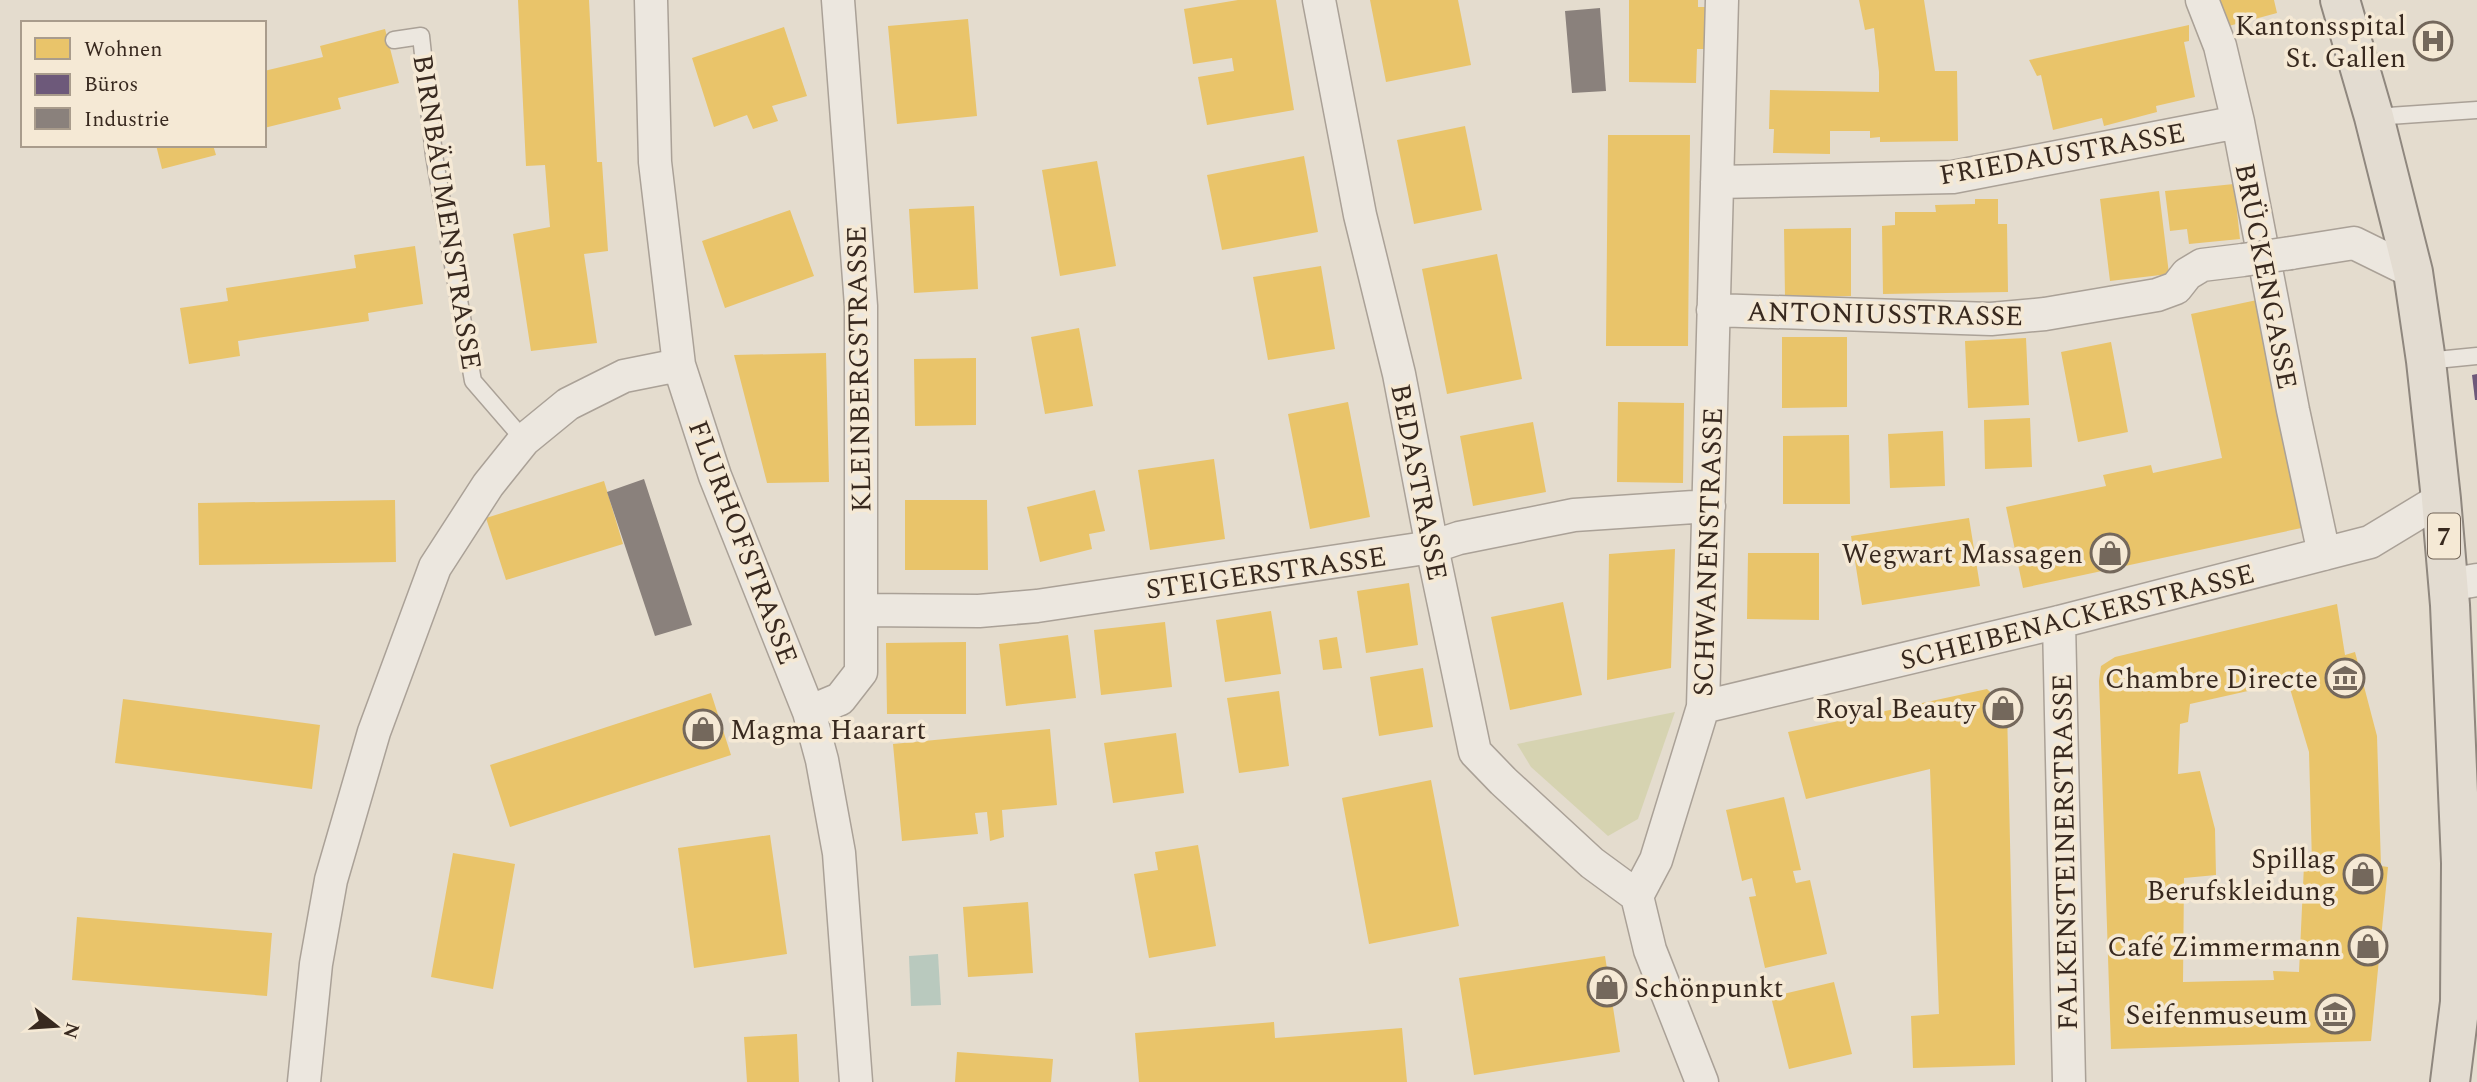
<svg xmlns="http://www.w3.org/2000/svg" width="2477" height="1082" font-family="Spectral,serif">
<style>
.green{fill:#d6d3b1}
.water{fill:#b9c9be}
.homes{fill:#e9c46a;fill-rule:evenodd}
.offices{fill:#6d597a}
.industry{fill:#8a817c}
.lines{fill:none;stroke-linecap:round;stroke-linejoin:round}
.service-casing{stroke:#aaa197;stroke-width:19}
.minor-casing{stroke:#aaa197;stroke-width:35}
.primary-casing{stroke:#8f877e;stroke-width:42}
.service{stroke:#ece7df;stroke-width:16}
.minor{stroke:#ece7df;stroke-width:32}
.primary{stroke:#e3dcd1;stroke-width:38}
.minor-bridge-casing{stroke:#aaa197;stroke-width:35;stroke-linecap:butt}
.minor-bridge{stroke:#ece7df;stroke-width:32}
.labels{text-anchor:middle;stroke-width:7;stroke-linejoin:round;paint-order:stroke}
.shield{fill:#f5e9d5;stroke:#716356;stroke-width:2}
.shield-label{font-size:26px;font-weight:bold;fill:#38291f}
.poi-label{font-size:28px;fill:#38291f;stroke:#f5e9d5;text-anchor:end}
.street-label{font-size:28px;fill:#38291f;stroke:#f5e9d5}
</style>
<rect width="100%" height="100%" fill="#e4dcce"/>
<path class="green" d="M1675 712 1638 819 1608 836 1531 767 1517 744Z"/>
<path class="water" d="M938 954 941 1005 911 1006 909 956Z"/>
<path class="homes" d="M518 0H589L597 162H602L608 251 584 254 597 343 531 351 513 234 550 227 545 165 526 166Z
M1238 0H1276L1294 110 1207 125 1198 77 1234 71 1232 58 1193 64 1184 9Z
M1370 0H1458L1471 65 1386 82Z
M1629 0H1698V7H1711V49H1697L1696 83 1629 82Z
M1859 0H1924L1935 71H1957L1958 141 1880 142V137L1870 138V131H1830V154L1773 153 1774 129H1769L1770 90 1879 92V72L1874 28 1865 30Z
M2217 0H2274L2277 13 2225 27Z
M968 19 977 116 897 124 888 26Z
M2189 25V41L2184 42 2195 97 2156 106 2157 112 2104 126 2102 118 2053 130 2041 75 2037 76 2029 60Z
M784 27 807 96 772 106 778 121 753 129 747 115 714 127 692 58Z
M385 29 399 83 338 98 341 109 264 128V71L323 57 320 46Z
M1465 126 1482 210 1414 224 1397 140Z
M1608 135H1690L1688 346H1606Z
M156 145H213L216 155 162 169Z
M1304 156 1318 232 1222 250 1207 175Z
M1097 161 1116 266 1060 276 1042 170Z
M2234 184 2240 239 2189 244 2187 229 2170 231 2165 191Z
M2159 191 2169 274 2110 281 2100 199Z
M1975 199H1998V224H2007L2008 292 1883 294 1882 226 1895 225V212H1936L1935 205 1975 204Z
M974 206 978 289 914 293 909 209Z
M790 210 814 276 725 308 702 241Z
M1851 228V296L1785 297 1784 229Z
M415 246 423 304 368 313 369 321 238 341 240 356 189 364 180 308 228 301 226 288 356 268 354 255Z
M1497 254 1522 379 1447 394 1422 269Z
M1321 266 1335 349 1268 360 1253 277Z
M2257 300 2306 527 2023 588 2006 507 2106 486 2103 475 2151 465 2153 473 2222 458 2191 314Z
M1079 328 1093 406 1045 414 1031 337Z
M1782 337H1847V407L1782 408Z
M2026 338 2029 405 1968 408 1965 341Z
M2111 342 2128 432 2078 442 2061 352Z
M826 353 829 482 767 483 734 355Z
M976 358V425L915 426 914 359Z
M1348 402 1370 517 1310 529 1288 414Z
M1618 402 1684 403 1683 483 1617 482Z
M2030 418 2032 467 1985 469 1984 420Z
M1533 422 1546 492 1473 506 1460 436Z
M1943 431 1945 486 1890 488 1888 434Z
M1849 435 1850 504H1783V436Z
M1214 459 1225 539 1150 550 1138 470Z
M604 481 623 544 506 580 486 518Z
M1095 490 1105 531 1089 534 1092 549 1040 562 1027 507Z
M395 500 396 562 199 565 198 503Z
M905 500H987L988 570H905Z
M1969 518 1980 586 1862 605 1851 536Z
M1675 549 1671 668 1607 680 1609 554Z
M1748 553H1819V620L1747 619Z
M1409 583 1418 645 1366 653 1357 591Z
M1563 602 1582 695 1510 710 1491 617Z
M2337 604 2345 655 2355 652 2377 736 2381 866 2388 867 2371 1041 2111 1049 2099 681 2101 666 2115 657ZM2288 682 2309 752 2312 863 2304 865 2299 972 2273 971 2274 980 2183 982 2184 878 2216 875 2215 829 2200 771 2178 774 2180 724 2188 722 2190 704Z
M1271 611 1281 674 1225 682 1216 620Z
M1165 622 1172 687 1101 695 1094 630Z
M1068 635 1076 698 1006 706 999 644Z
M1337 637 1342 668 1323 670 1319 640Z
M966 642V714H887L886 643Z
M1423 668 1433 727 1379 736 1370 677Z
M1987 689 2007 708 2015 1065 1913 1068 1911 1016 1939 1014 1930 769 1806 799 1788 732Z
M1279 691 1289 766 1239 773 1227 698Z
M711 693 731 755 510 827 490 765Z
M123 699 320 725 312 789 115 763Z
M1050 729 1057 805 1002 810 1004 837 990 841 987 812 975 813 978 834 902 841 893 744Z
M1176 733 1184 793 1113 803 1104 743Z
M1431 780 1459 926 1369 944 1342 798Z
M1784 797 1801 870 1793 871 1796 883 1810 880 1827 954 1765 968 1749 897 1756 896 1752 878 1742 881 1726 810Z
M770 835 787 954 694 968 678 848Z
M1198 845 1216 946 1149 958 1134 874 1158 870 1155 852Z
M453 853 515 864 493 989 431 977Z
M1028 902 1033 973 968 977 963 907Z
M77 917 272 933 267 996 72 980Z
M1605 956 1620 1052 1474 1075 1459 978Z
M1834 982 1852 1054 1789 1069 1771 997Z
M1274 1022 1275 1038 1402 1028 1407 1082H1139L1135 1033Z
M797 1034 799 1082H747L744 1037Z
M957 1052 1053 1059 1051 1082H955Z"/>
<path class="offices" d="M2477 374V400H2475L2472 375Z"/>
<path class="industry" d="M1600 8 1606 91 1572 93 1565 11Z
M644 479 692 625 655 636 607 492Z"/>
<g class="lines">
<defs>
<path id="service" d="M394 40 421 36 434 155 473 381 524 440
M2374 117 2477 110
M2426 361 2477 356"/>
<path id="minor" d="M651 0 655 162 679 365 715 476 809 712 822 760 839 853 856 1082
M1319 0 1360 215 1399 374 1432 547 1475 752 1503 781 1592 863 1637 896
M2202 0 2220 46 2238 122 2293 410 2324 554
M1717 182 1953 177 2238 122
M2291 253 2354 243 2413 272
M1713 310 1991 319 2045 314 2157 295 2176 288 2187 274 2202 265 2243 260
M2448 585 2477 580
M862 610 979 611 1037 606 1432 547 1459 538 1574 515 1709 506
M2059 622 2069 1082
M1703 707 2059 622 2370 542 2441 499
M809 712 840 699 861 672V306L838 0
M304 1082 316 964 331 880 374 732 435 567 488 485 524 440 568 404 624 376 679 365
M1702 1082 1650 950 1637 896 1656 860 1703 707 1722 0"/>
<path id="primary" d="M2340 0 2374 117 2413 272 2426 361 2441 499 2450 605 2461 863 2460 1002 2450 1082"/>
</defs>
<use href="#service" class="service-casing"/>
<use href="#minor" class="minor-casing"/>
<use href="#primary" class="primary-casing"/>
<use href="#service" class="service"/>
<use href="#minor" class="minor"/>
<use href="#primary" class="primary"/>
<defs>
<path id="minor-bridge" d="M2243 260 2291 253"/>
</defs>
<use href="#minor-bridge" class="minor-bridge-casing"/>
<use href="#minor-bridge" class="minor-bridge"/>
</g>
<defs>
<symbol id="hospital-ring" viewBox="-11 -11 22 22"><circle r="9.5" fill="#f5e9d5" stroke="#74685c" stroke-width="1.5"/><path d="M-5-5h3v3.5h4V-5h3V5h-3V1.5h-4V5h-3Z" fill="#74685c"/></symbol>
<symbol id="shop-ring" viewBox="-11 -11 22 22"><circle r="9.5" fill="#f5e9d5" stroke="#74685c" stroke-width="1.5"/><path d="M-5-2.5h2.3a2.7 3.5 0 0 1 5.4 0H5L5.5 6h-11ZM-1.5-2.5h3a1.5 2.3 0 0 0-3 0Z" fill="#74685c"/></symbol>
<symbol id="museum-ring" viewBox="-11 -11 22 22"><circle r="9.5" fill="#f5e9d5" stroke="#74685c" stroke-width="1.5"/><path d="M0-6L6-3V-2H-6V-3ZM-5-1h2V3h-2ZM-1-1h2V3h-2ZM3-1h2V3H3ZM-6 4H6V6H-6Z" fill="#74685c"/></symbol>
</defs>
<g fill-rule="evenodd">
<use href="#hospital-ring" x="2411" y="19" width="44" height="44"/>
<use href="#shop-ring" x="2088" y="531" width="44" height="44"/>
<use href="#museum-ring" x="2323" y="656" width="44" height="44"/>
<use href="#shop-ring" x="1981" y="686" width="44" height="44"/>
<use href="#shop-ring" x="681" y="707" width="44" height="44"/>
<use href="#shop-ring" x="2341" y="852" width="44" height="44"/>
<use href="#shop-ring" x="2346" y="924" width="44" height="44"/>
<use href="#shop-ring" x="1585" y="965" width="44" height="44"/>
<use href="#museum-ring" x="2313" y="992" width="44" height="44"/>
</g>
<g class="labels">
<rect class="shield" x="2428" y="513.5" width="32" height="45" rx="5"/>
<g class="shield-label">
<text x="2444" y="545">7</text>
</g>
<g class="poi-label">
<text x="2406" y="35">Kantonsspital<tspan x="2406" dy="32">St. Gallen</tspan></text>
<text x="2083" y="563">Wegwart Massagen</text>
<text x="2318" y="688">Chambre Directe</text>
<text x="1976" y="718">Royal Beauty</text>
<text x="730" y="739" text-anchor="start">Magma Haarart</text>
<text x="2336" y="868">Spillag<tspan x="2336" dy="32">Berufskleidung</tspan></text>
<text x="2341" y="956">Café Zimmermann</text>
<text x="1634" y="997" text-anchor="start">Schönpunkt</text>
<text x="2308" y="1024">Seifenmuseum</text>
</g>
<g class="street-label">
<text transform="translate(2062 153) rotate(-10)" y="10">FRIEDAUSTRASSE</text>
<text transform="translate(448 212) rotate(81)" y="10">BIRNBÄUMENSTRASSE</text>
<text transform="translate(2267 276) rotate(79)" y="10">BRÜCKENGASSE</text>
<text transform="translate(1885 313) rotate(1)" y="10">ANTONIUSSTRASSE</text>
<text transform="translate(858 369) rotate(-91)" y="10">KLEINBERGSTRASSE</text>
<text transform="translate(1420 482) rotate(79)" y="10">BEDASTRASSE</text>
<text transform="translate(744 542) rotate(69)" y="10">FLURHOFSTRASSE</text>
<text transform="translate(1707 552) rotate(-88)" y="10">SCHWANENSTRASSE</text>
<text transform="translate(1266 572) rotate(-8)" y="10">STEIGERSTRASSE</text>
<text transform="translate(2077 616) rotate(-14)" y="10">SCHEIBENACKERSTRASSE</text>
<text transform="translate(2064 852) rotate(-91)" y="10">FALKENSTEINERSTRASSE</text>
</g>
</g>
<rect x="21" y="21" width="245" height="126" fill="#f5e9d5" stroke="#a99c8c" stroke-width="2"/>
<rect x="35" y="38" width="35" height="21" fill="#e9c46a" stroke="#a99c8c" stroke-width="2"/>
<text x="84" y="56" font-size="21" fill="#38291f">Wohnen</text>
<rect x="35" y="74" width="35" height="21" fill="#6d597a" stroke="#a99c8c" stroke-width="2"/>
<text x="84" y="91" font-size="21" fill="#38291f">Büros</text>
<rect x="35" y="108" width="35" height="21" fill="#8a817c" stroke="#a99c8c" stroke-width="2"/>
<text x="84" y="126" font-size="21" fill="#38291f">Industrie</text>
<g transform="translate(56 1026) rotate(107)" stroke="#f5e9d5" stroke-width="5" paint-order="stroke">
<path d="M0-5L12 26L0 18L-12 26Z" fill="#38291f"/>
<text y="-10" font-size="19" font-weight="bold" text-anchor="middle" fill="#38291f">N</text>
</g>
</svg>
